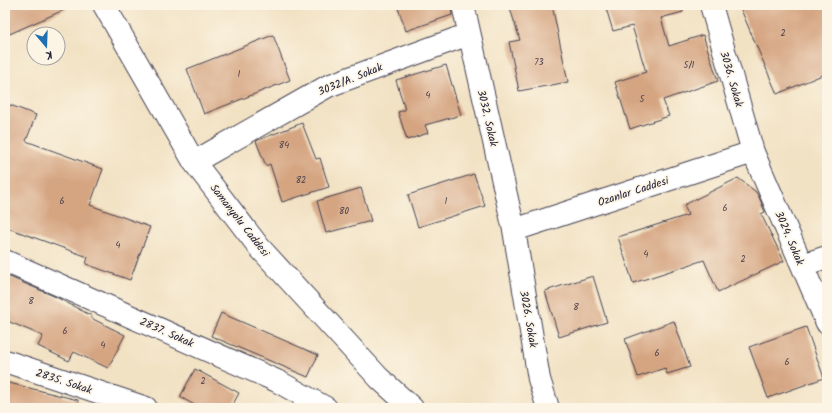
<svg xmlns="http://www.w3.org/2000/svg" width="832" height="413" font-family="Kalam,sans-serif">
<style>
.building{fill:#d5a582}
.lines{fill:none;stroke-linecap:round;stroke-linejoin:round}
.minor-casing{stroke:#413f50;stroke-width:24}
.minor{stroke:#fff;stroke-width:22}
.labels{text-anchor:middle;stroke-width:3.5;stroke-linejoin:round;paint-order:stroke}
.number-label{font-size:9px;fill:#4f434d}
.street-label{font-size:11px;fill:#22223b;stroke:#fcf5e5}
</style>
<rect width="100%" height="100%" fill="#fcf5e5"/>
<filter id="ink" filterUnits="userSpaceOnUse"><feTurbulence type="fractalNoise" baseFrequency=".025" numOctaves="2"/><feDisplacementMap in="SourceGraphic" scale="8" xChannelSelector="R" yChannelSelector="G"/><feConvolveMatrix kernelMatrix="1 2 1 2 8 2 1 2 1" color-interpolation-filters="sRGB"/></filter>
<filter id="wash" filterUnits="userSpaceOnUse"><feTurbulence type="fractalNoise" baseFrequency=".012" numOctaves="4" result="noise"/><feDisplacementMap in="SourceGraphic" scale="16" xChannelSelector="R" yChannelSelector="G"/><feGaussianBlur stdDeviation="0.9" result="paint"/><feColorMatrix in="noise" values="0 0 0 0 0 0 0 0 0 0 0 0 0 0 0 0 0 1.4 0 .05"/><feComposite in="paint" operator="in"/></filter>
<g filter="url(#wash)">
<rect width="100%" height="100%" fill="#f2e2c4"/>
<g id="blocks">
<path class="building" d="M5 5H75L5 36Z
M397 5H451L452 15 406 31Z
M509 5H552L568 82 519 91 509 42 520 40Z
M605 5H682L683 12 661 18 669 46 703 35 718 81 663 100 669 116 630 129 615 82 646 72 632 26 613 31Z
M739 5H827V73L777 94Z
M273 35 290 80 204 114 187 69Z
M446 65 461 115 425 125 428 133 407 140 398 112 405 110 396 80Z
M5 103 36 115 26 141 103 169 90 205 150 227 130 280 86 264 88 257 5 227Z
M302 123 316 159 320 158 329 187 282 202 270 164 266 166 256 141Z
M474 174 485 206 418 227 408 195Z
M738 178 756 192 759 197 765 212 761 214 784 261 718 292 704 260 633 283 618 237 688 215 684 205Z
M361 188 371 221 326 233 317 201Z
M5 275 56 297 92 316 91 318 125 335 108 368 74 352 69 361 38 346 43 336 5 320Z
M593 276 607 322 559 337 545 291Z
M221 313 318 355 308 377 211 336Z
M674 321 690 367 667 374 665 368 638 377 625 339Z
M806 327 824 378 768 398 749 347Z
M195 369 239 393 231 408H200L180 397Z
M5 382 78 400 77 408H5Z"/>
</g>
</g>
<g filter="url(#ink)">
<use href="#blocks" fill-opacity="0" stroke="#413f50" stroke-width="1"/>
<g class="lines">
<defs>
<path id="minor" d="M104 5 194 162 259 247 379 378 412 408
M463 5 514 230 539 379 548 408
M711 5 753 152 827 323
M194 162 328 86 469 34
M514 230 753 152
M5 261 277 381 326 408
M802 265 827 257
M5 361 146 408"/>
</defs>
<use href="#minor" class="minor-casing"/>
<use href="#minor" class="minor"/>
</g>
</g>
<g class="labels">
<g class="number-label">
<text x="783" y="36">2</text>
<text x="539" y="65">73</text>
<text x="689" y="68">5/1</text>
<text x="239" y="77">1</text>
<text x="428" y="98">4</text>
<text x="642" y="102">5</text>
<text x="284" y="148">84</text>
<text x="301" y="183">82</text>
<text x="62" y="204">6</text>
<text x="446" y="204">1</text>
<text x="725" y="211">6</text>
<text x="344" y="214">80</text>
<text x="118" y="248">4</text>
<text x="646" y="257">4</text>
<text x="743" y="262">2</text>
<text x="31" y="304">8</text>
<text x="576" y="310">8</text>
<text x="65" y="334">6</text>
<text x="103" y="348">4</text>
<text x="657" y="356">6</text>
<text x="787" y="365">6</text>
<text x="203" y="384">2</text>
</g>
<g class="street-label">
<text transform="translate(350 79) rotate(-22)" y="4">3032/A. Sokak</text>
<text transform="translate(732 79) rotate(74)" y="4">3036. Sokak</text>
<text transform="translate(488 118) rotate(77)" y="4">3032. Sokak</text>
<text transform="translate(633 191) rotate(-18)" y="4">Ozanlar Caddesi</text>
<text transform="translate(240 220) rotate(52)" y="4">Samanyolu Caddesi</text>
<text transform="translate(790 238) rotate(67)" y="4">3024. Sokak</text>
<text transform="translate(529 319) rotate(80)" y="4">3026. Sokak</text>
<text transform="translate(167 332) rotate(24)" y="4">2837. Sokak</text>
<text transform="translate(64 381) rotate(18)" y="4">2835. Sokak</text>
</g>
</g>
<rect width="832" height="413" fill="none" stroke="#fcf5e5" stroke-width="20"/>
<g transform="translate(46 46) rotate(161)"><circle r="19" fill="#fcf5e5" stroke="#a5a1a1"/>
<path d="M0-3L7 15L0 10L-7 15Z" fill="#1f6fb2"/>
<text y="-6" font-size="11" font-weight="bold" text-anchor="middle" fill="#22223b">K</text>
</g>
</svg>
